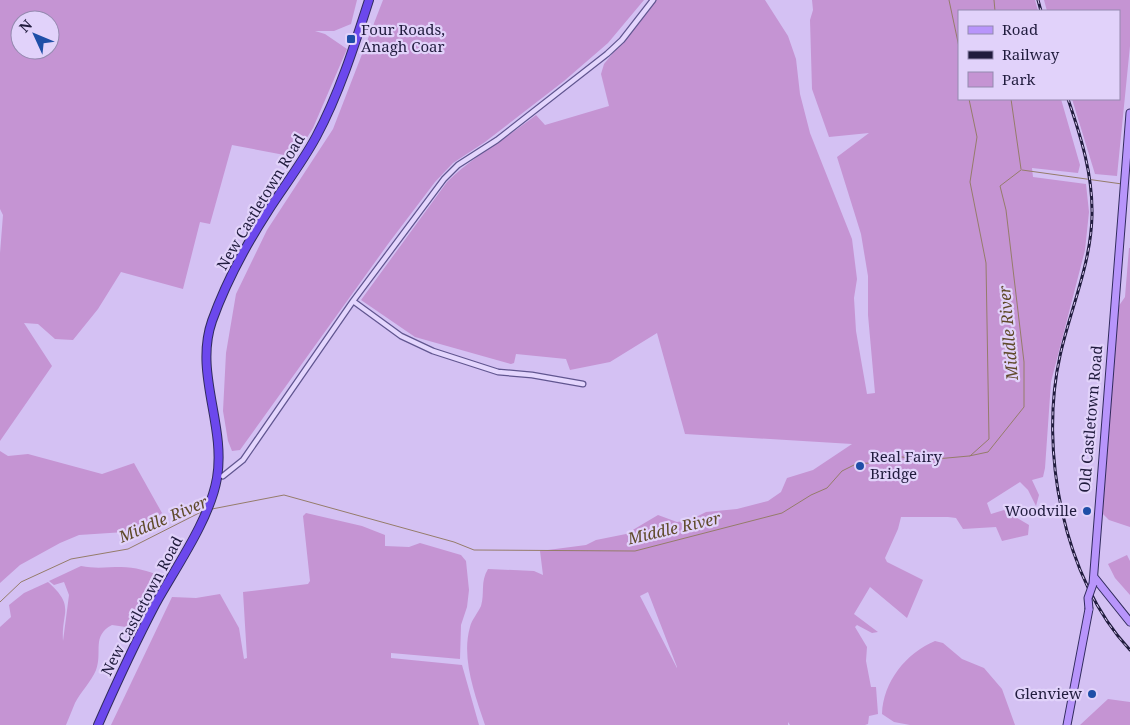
<svg xmlns="http://www.w3.org/2000/svg" width="1130" height="725" font-family="'Noto Serif',serif">
<style>
.green{fill:#c594d3;fill-rule:evenodd}
.lines{fill:none;stroke-linecap:round;stroke-linejoin:round}
.stream{stroke:#957c6a;stroke-width:1}
.street-casing{stroke:#615690;stroke-width:7}
.primary-casing{stroke:#312b5d;stroke-width:9}
.highway-casing{stroke:#312b5d;stroke-width:10}
.street{stroke:#e4d6fd;stroke-width:4.5}
.primary{stroke:#b895fb;stroke-width:7}
.highway{stroke:#6c48ed;stroke-width:8}
.rail-casing{stroke:#211c3e;stroke-width:3}
.rail{stroke:#e1d2fa;stroke-width:1;stroke-dasharray:4;stroke-linecap:butt}
.primary-bridge-casing{stroke:#312b5d;stroke-width:9;stroke-linecap:butt}
.primary-bridge{stroke:#b895fb;stroke-width:7}
.poi-dot{fill:#1e4ea7;stroke:#e1d2fa;stroke-width:2}
.labels{text-anchor:middle;stroke-width:4.5;stroke-linejoin:round;paint-order:stroke}
.poi-label{font-size:15px;fill:#211c3e;stroke:#e1d2fa;text-anchor:start}
.street-label{font-size:15px;fill:#211c3e;stroke:#e1d2fa}
.water-label{font-size:16px;font-style:italic;fill:#5f4a2a;stroke:#e1d2fa}
</style>
<rect width="100%" height="100%" fill="#d4c1f3"/>
<path class="green" d="M0 0H357L351 24 334 31H315L325 34 347 49 313 128 295 157 232 145 210 224 200 222 183 289 121 272 98 309 73 340 55 339 38 324 24 323 52 366 0 441V253L3 215 0 209ZM20 20H50V50H20Z
M383 0H644L608 43 564 81 485 142 453 163 435 182 388 244 240 450 232 451 228 441 223 411 226 353 236 294 267 230 333 129Z
M656 0H765L788 36 796 59 800 94 810 133 852 239 857 279 854 298 856 331 867 394 875 393 868 315V276L861 234 837 157 869 133 829 137 812 89 810 20 813 10 812 0H1035L1038 11H959V99H1061L1080 165 1078 173 1032 168 1033 177 1086 184 1089 212 1085 250 1051 382 1045 468 1043 477 1032 480 1039 495 1036 506 1028 490 1020 482 987 503 991 514 1004 510 1029 525 1028 535 1002 541 996 527 963 529 956 518 948 517H901L898 529 885 558 887 562 923 580 907 618 870 587 854 614 878 632 872 633 857 625 855 627 867 647 866 661 871 687H876L878 714 869 716 868 724 865 725H790L788 722V725H485C475 695 461 658 470 627 472 619 478 613 481 606 485 593 480 582 488 569L534 571 543 575 540 551 586 545 596 540 626 534 658 515 677 522 690 520 706 512 737 509 768 501 781 492 787 478 813 470 852 444 685 434 657 333 610 362 570 370 566 359 516 354 514 363 511 364 415 337 361 300 447 182C473 156 507 138 536 115L545 125 609 106 601 74 604 64ZM648 592 677 667V668L640 596Z
M1044 0H1130V46L1117 176 1095 174 1072 99H1119V11H1047Z
M1129 248H1130V527L1109 520 1102 513 1118 307 1125 297Z
M0 451 8 456 28 454 102 474 134 463 162 513 140 531 79 535 60 543 20 565 0 583Z
M306 513 362 526 385 535V546L409 547 420 543 461 555 466 561 469 590 467 607 461 625 460 659 391 653V658L462 665 479 725H111L172 597 196 598 220 594 239 628 244 659 247 658 243 592 308 584 310 581 303 516Z
M1127 555 1130 561V595L1115 578 1108 564Z
M81 566C96 569 107 567 121 567 135 567 148 571 161 576L133 628 112 625C91 636 103 652 96 670 91 682 80 693 75 703 72 710 69 718 66 725H0V627L11 617 9 605 24 593 48 582C76 607 61 611 63 641L69 595 64 582 54 585 49 581Z
M935 641 943 643 962 659 984 668 1002 689 1015 725H910L894 722 882 714C883 682 906 653 935 641Z
M1108 699 1130 702V725H1080Z"/>
<g class="lines">
<path class="stream" d="M949 0 959 47
M994 0 995 11
M969 99 977 137 970 182 986 263 989 439 970 456
M1011 99 1021 169
M1022 170 1122 184
M212 509 284 495 454 542 474 550 635 551 782 513 811 495 827 488 842 471 856 464 869 463 888 457H903L914 461 969 456 988 452 1024 407V362L1006 210 1000 186 1021 170
M0 602 21 582 71 559 128 549 203 511"/>
<defs>
<path id="street" d="M353 301 401 336 433 351 498 372 532 375 583 384
M223 476 243 460 353 301 444 179 458 165 497 140 607 54 622 40 653 0"/>
<path id="primary" d="M1094 577 1130 622
M1093 584 1130 113
M1067 725 1089 609"/>
<path id="highway" d="M98 725C116 684 135 643 156 603 176 567 210 519 217 478 226 425 194 373 212 321 226 282 246 245 268 211 284 186 302 163 316 137 339 94 354 47 369 0"/>
</defs>
<use href="#street" class="street-casing"/>
<use href="#primary" class="primary-casing"/>
<use href="#highway" class="highway-casing"/>
<use href="#street" class="street"/>
<use href="#primary" class="primary"/>
<use href="#highway" class="highway"/>
<defs>
<path id="rail" d="M1038 0 1041 11
M1068 99C1081 137 1093 175 1092 216 1091 264 1070 310 1060 356 1039 449 1063 579 1130 650"/>
</defs>
<use href="#rail" class="rail-casing"/>
<use href="#rail" class="rail"/>
<defs>
<path id="primary-bridge" d="M1089 609 1088 598 1093 584"/>
</defs>
<use href="#primary-bridge" class="primary-bridge-casing"/>
<use href="#primary-bridge" class="primary-bridge"/>
</g>
<g class="poi-dot">
<rect x="346" y="34" width="10" height="10" rx="2.5"/>
<circle cx="860" cy="466" r="5"/>
<circle cx="1087" cy="511" r="5"/>
<circle cx="1092" cy="694" r="5"/>
</g>
<g class="labels">
<g class="poi-label">
<text x="361" y="35">Four Roads,<tspan x="361" dy="17">Anagh Coar</tspan></text>
<text x="870" y="462">Real Fairy<tspan x="870" dy="17">Bridge</tspan></text>
<text x="1077" y="516" text-anchor="end">Woodville</text>
<text x="1082" y="699" text-anchor="end">Glenview</text>
</g>
<g class="street-label">
<text transform="translate(261 202) rotate(-59)" y="5">New Castletown Road</text>
<text transform="translate(1091 419) rotate(-85)" y="5">Old Castletown Road</text>
<text transform="translate(142 606) rotate(-62)" y="5">New Castletown Road</text>
</g>
<g class="water-label">
<text transform="translate(1008 333) rotate(-95)" y="6">Middle River</text>
<text transform="translate(163 519) rotate(-23)" y="6">Middle River</text>
<text transform="translate(674 528) rotate(-13)" y="6">Middle River</text>
</g>
</g>
<rect x="958" y="10" width="162" height="90" fill="#e1d2fa" stroke="#9489af"/>
<rect x="968" y="26" width="25" height="8" fill="#b895fb" stroke="#9489af"/>
<text x="1002" y="35" font-size="15" fill="#211c3e">Road</text>
<rect x="968" y="51" width="25" height="8" fill="#211c3e" stroke="#9489af"/>
<text x="1002" y="60" font-size="15" fill="#211c3e">Railway</text>
<rect x="968" y="72" width="25" height="15" fill="#c594d3" stroke="#9489af"/>
<text x="1002" y="85" font-size="15" fill="#211c3e">Park</text>
<g transform="translate(35 35) rotate(314)"><circle r="24" fill="#e1d2fa" stroke="#9489af"/>
<path d="M0-4L9 19L0 12L-9 19Z" fill="#1e4ea7"/>
<text y="-8" font-size="14" font-weight="bold" text-anchor="middle" fill="#211c3e">N</text>
</g>
</svg>
